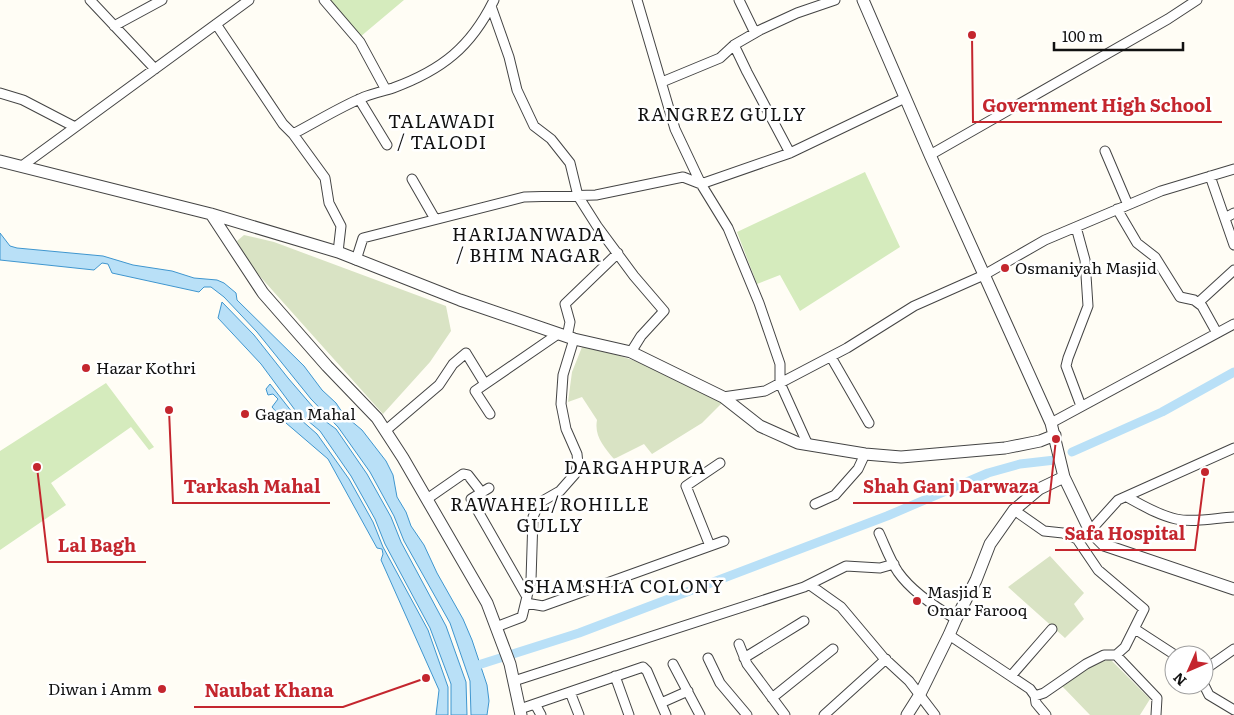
<svg xmlns="http://www.w3.org/2000/svg" width="1234" height="715" font-family="Literata,serif">
<style>
.green{fill:#d5ebbd}
.cemetery{fill:#d9e3c4}
.water{fill:#b9e0f7;stroke:#3f96cf}
.lines{fill:none;stroke-linecap:round;stroke-linejoin:round}
.canal{stroke:#b9e0f7;stroke-width:9}
.minor-casing{stroke:#444;stroke-width:11}
.tertiary-casing{stroke:#444;stroke-width:13}
.minor{stroke:#fff;stroke-width:9}
.tertiary{stroke:#fff;stroke-width:11}
.poi-dot{fill:#c4262e;stroke:#fff;stroke-width:2}
.labels{text-anchor:middle;stroke-width:5;stroke-linejoin:round;paint-order:stroke}
.poi-label{font-size:16px;fill:#111;stroke:#fff;text-anchor:start}
.neighbourhood-label{font-size:18px;letter-spacing:1px;fill:#111;stroke:#fff}
.leader{fill:none;stroke:#c4262e;stroke-width:2}
.callout-dot{fill:#c4262e;stroke:#fff;stroke-width:2}
.callout-label{font-size:18px;text-anchor:middle;font-weight:bold;fill:#c4262e;stroke:#fff;stroke-width:5;stroke-linejoin:round;paint-order:stroke}
</style>
<rect width="100%" height="100%" fill="#fffdf5"/>
<path class="green" d="M330 0H404L360 37Z
M865 172 900 247 800 311 780 275 757 284 737 232Z
M106 383 154 447 149 450 131 427 51 483 66 505 0 550V451Z"/>
<path class="cemetery" d="M244 235 274 242 446 306 451 331 430 362 383 414 248 263 237 241Z
M582 347 617 355 657 368 723 402 702 423 652 454 644 444 614 459C604 447 594 436 597 420L582 397 568 402 572 372Z
M1050 556 1084 593 1074 604 1084 619 1065 638 1008 587Z
M1110 659 1150 699 1140 715H1090L1061 685 1088 667Z"/>
<path class="water" d="M0 233 10 246 17 248 103 256 133 265 172 271 194 278 217 280 224 283 236 293 237 300 304 366 322 390 336 403 344 415 362 430 386 461 393 475 397 497 406 512 411 526 424 545 437 573 463 619 472 640 487 685 489 701 487 715H471L470 681 450 623 404 541 394 516 370 472 338 427 311 399 257 332 224 297 211 287H204L199 292 112 273 108 264 102 263 94 270 0 260Z
M222 302 254 335 288 378 325 421 336 429 367 474 391 517 401 542 446 626 466 682 467 715H451V684L430 628 385 544 375 519 351 476 320 431 295 410 261 364 218 318Z
M270 384 292 412 317 434 349 479 373 522 383 547 428 630 448 687V715H436L439 690 381 560 383 554 382 549 377 548 328 459 286 423 272 407 278 399 273 394 268 395 266 389Z"/>
<g class="lines">
<path class="canal" d="M1072 452 1162 412 1234 372
M475 666 579 633 887 516 988 473 1020 464 1055 460"/>
<defs>
<path id="minor" d="M90 0 155 69
M324 0 360 42 386 90
M637 0 675 129 701 184 728 228 759 303 780 364V383L808 445
M739 0 755 33
M491 6 509 57 517 90 534 126 551 139 570 163 578 196 597 226 634 276 664 311 641 336 631 352
M216 24 283 124 293 134 325 178 329 203 341 226 338 252
M114 26 162 0
M734 45 747 72 790 153
M662 82 720 58 734 45 760 30 797 13 835 0
M0 93 23 100 75 127
M359 99 387 145
M293 134C316 122 340 107 364 97 374 93 384 91 393 88 442 70 471 47 494 0
M1105 151 1128 205
M930 155 1168 19 1197 0
M22 166 249 0
M1210 176 1234 245
M412 179 435 219
M1117 209 1137 243 1155 257 1180 297 1194 300 1202 306 1217 333
M1225 218 1234 213
M1076 227 1085 260 1088 306 1068 358 1066 366 1081 406
M356 260 363 238 524 197 596 195 683 177 701 184 790 153 905 98
M1199 302 1234 270
M567 337 570 322 565 304 618 253
M831 357 869 423
M723 397 765 391 847 348 914 306 984 275 1045 240 1161 191 1234 169
M490 414 475 391 558 334
M1051 423 1234 324
M385 431 439 385 453 364 466 353 485 384
M489 488 471 499 527 597
M1127 497C1142 505 1158 515 1176 519 1194 523 1215 518 1234 517
M427 499 463 474 468 475 482 493
M815 504 835 495 858 469 865 454
M1014 510 1044 531 1063 533 1077 539 1098 570 1144 609 1125 647 1116 655H1104L1086 664 1044 693 1035 696
M879 533C885 546 890 560 898 572 912 592 935 607 956 619
M1077 539 1090 531 1118 500 1234 448
M710 546 686 486 720 463
M810 585 841 607 883 657 909 681 935 715
M526 603 543 606 724 541
M496 627 522 617 531 580 533 517 539 503 560 491 575 474 578 464 577 454 566 429 561 404 563 375 574 339
M1135 629 1175 655
M949 635 1030 689 1035 696 1036 703 1046 715
M739 644 747 664 785 715
M1116 655 1157 698 1156 715
M708 658 720 683 747 715
M744 658 804 621
M673 664 700 715
M1204 670 1234 649
M615 676 629 715
M1011 676 1052 629
M514 681 804 587 846 566 880 568 894 564
M1204 685 1209 695 1234 710
M570 692 579 715
M772 698 833 649
M661 703 688 691
M535 704 541 715
M520 709 643 667 647 671 666 715
M824 715 886 659"/>
<path id="tertiary" d="M863 0 930 155 1051 423 1064 477 1090 531 1104 545 1234 589
M0 161 211 214 338 252 460 300 574 339 631 352 723 397 760 426 798 443 865 454 901 457 1005 448 1040 441 1055 435
M211 214 263 293 327 366 377 418 403 458 487 603 510 664 521 715
M907 715 919 696 949 635 956 619 976 580 990 544 1014 510 1039 489 1064 477"/>
</defs>
<use href="#minor" class="minor-casing"/>
<use href="#tertiary" class="tertiary-casing"/>
<use href="#minor" class="minor"/>
<use href="#tertiary" class="tertiary"/>
</g>
<g class="poi-dot">
<circle cx="1005" cy="268" r="5"/>
<circle cx="86" cy="368" r="5"/>
<circle cx="245" cy="414" r="5"/>
<circle cx="917" cy="601" r="5"/>
<circle cx="162" cy="689" r="5"/>
</g>
<g class="labels">
<g class="poi-label">
<text x="1015" y="274">Osmaniyah Masjid</text>
<text x="96" y="374">Hazar Kothri</text>
<text x="255" y="420">Gagan Mahal</text>
<text x="927" y="598">Masjid E<tspan x="927" dy="18">Omar Farooq</tspan></text>
<text x="152" y="695" text-anchor="end">Diwan i Amm</text>
</g>
<g class="neighbourhood-label">
<text x="722" y="121">RANGREZ GULLY</text>
<text x="442" y="128">TALAWADI<tspan x="442" dy="21">/ TALODI</tspan></text>
<text x="529" y="241">HARIJANWADA<tspan x="529" dy="21">/ BHIM NAGAR</tspan></text>
<text x="635" y="474">DARGAHPURA</text>
<text x="550" y="511">RAWAHEL/ROHILLE<tspan x="550" dy="21">GULLY</tspan></text>
<text x="624" y="593">SHAMSHIA COLONY</text>
</g>
</g>
<path class="leader" d="M972 35L973 122H1222M1056 439L1049 503H853M169 410L173 503H330M1205 472L1195 550H1055M37 467L48 562H146M426 678L343 707H194"/>
<g class="callout-dot">
<circle cx="972" cy="35" r="5"/>
<circle cx="1056" cy="439" r="5"/>
<circle cx="169" cy="410" r="5"/>
<circle cx="1205" cy="472" r="5"/>
<circle cx="37" cy="467" r="5"/>
<circle cx="426" cy="678" r="5"/>
</g>
<g class="callout-label">
<text x="1097" y="112">Government High School</text>
<text x="951" y="493">Shah Ganj Darwaza</text>
<text x="252" y="493">Tarkash Mahal</text>
<text x="1125" y="540">Safa Hospital</text>
<text x="97" y="552">Lal Bagh</text>
<text x="269" y="697">Naubat Khana</text>
</g>
<g transform="translate(1189 670) rotate(225)"><circle r="24" fill="#ffffff" stroke="#a0a0a0"/>
<path d="M0-4L9 19L0 12L-9 19Z" fill="#c4262e"/>
<text y="-8" font-size="14" font-weight="bold" text-anchor="middle" fill="#111111">N</text>
</g>
<path d="M1054 42v8h129v-8" fill="none" stroke="#111111" stroke-width="2.5"/>
<text x="1062" y="42" font-size="15" fill="#111111" stroke="#ffffff" stroke-width="4" paint-order="stroke">100 m</text>
</svg>
